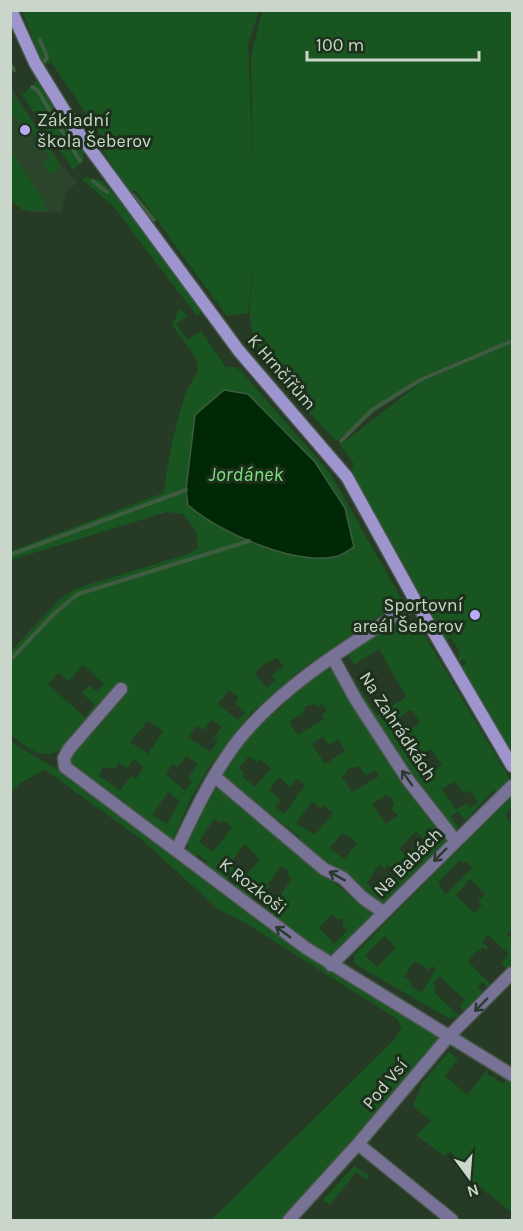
<svg xmlns="http://www.w3.org/2000/svg" width="523" height="1231" font-family="Karla,sans-serif">
<style>
.built{fill:#2a452b}
.green{fill:#195520;fill-rule:evenodd}
.water{fill:#012805;stroke:#3d5c40;stroke-width:1.5}
.lines{fill:none;stroke-linecap:round;stroke-linejoin:round}
.stream{stroke:#3d5c40;stroke-width:4}
.street-casing{stroke:#445644;stroke-width:15}
.secondary-casing{stroke:#445644;stroke-width:15}
.street{stroke:#787297;stroke-width:12}
.secondary{stroke:#9e94ce;stroke-width:12}
.oneway{stroke:#2a3a2e}
.poi-dot{fill:#b8abf7;stroke:#1c301c;stroke-width:2}
.labels{text-anchor:middle;stroke-width:6;stroke-linejoin:round;paint-order:stroke}
.poi-label{font-size:18px;fill:#cad6ca;stroke:#1c301c;text-anchor:start}
.street-label{font-size:18px;fill:#cad6ca;stroke:#1c301c}
.water-label{font-size:20px;font-style:italic;fill:#81e086;stroke:#1c301c}
</style>
<rect width="100%" height="100%" fill="#263a26"/>
<path class="built" d="M10 86 59 162 77 182 67 192 61 213 29 212 11 201Z"/>
<path class="green" d="M22 11H259L248 44 253 165 251 58 262 11H512V339L421 377 336 441 258 357 266 356C242 327 251 304 253 269L248 313 227 316 135 190 130 193 126 188 98 142 102 139 98 131 51 62 43 65Z
M37 81 83 151V161L73 170 22 95Z
M16 97 59 162 58 169 50 174 42 162 48 161 49 157 28 124C12 120 10 115 11 99Z
M10 149 44 201 47 211 23 210 11 201Z
M86 177 102 181 119 200 201 310 200 314 197 316 112 205 81 179Z
M180 308 187 316 176 324 187 340 201 331 226 367H235L241 371 330 473 402 600 299 671 251 713 211 764 190 800 172 842 127 810 125 801 117 796 112 799 73 769 69 757 86 735 90 737 126 695 118 683 61 749C41 762 27 747 11 735L10 652 61 598 77 588 188 554 198 548 196 531 183 514 167 512 11 560V551L163 493 172 442 185 394 198 371 196 358 172 325ZM277 658 284 667 272 675 276 680 267 688 255 674 261 666ZM83 665 104 684 97 692 89 685 82 693 95 705 85 717 48 685 58 673 69 681ZM229 690 239 698 235 703 245 712 238 720 218 704ZM211 720 222 727 214 738 218 741 210 752 188 737 197 726 203 730ZM148 721 163 731 148 754 130 742ZM186 756 198 764 188 778 192 781 185 791 166 774 173 764 178 767ZM134 759 144 767 136 779 131 776 120 791 106 780 99 777 103 767 115 769 119 763 127 768ZM168 792 180 801 167 824 152 815Z
M512 343V756L461 667 466 663 463 659 458 662 459 651 451 638 446 641 387 540 351 469 354 464 340 445 423 381Z
M403 619 410 621 412 627 421 629 509 778 510 782 498 793 494 790 465 821 458 811 451 817 459 828 456 831 423 791 418 780H413L395 746 358 694 341 664V660L377 716 406 697 379 649 354 665 348 654ZM410 710 413 711 420 723 400 736 391 724ZM431 749 442 765 426 776 415 760ZM454 781 464 794 470 790 478 802 469 808 466 803 456 810 442 789Z
M333 667 346 687 342 690 417 801H420L430 812 429 817 448 839 381 907 336 866 334 869 300 844V837L262 807 259 809 246 798 247 795 222 775 241 747 270 714 272 716 307 682ZM314 704 317 707 322 704 327 711 322 715 324 719 298 735 289 722 304 712 306 706ZM323 737 329 745 338 739 345 751 325 764 312 744ZM249 756 257 763 260 759 271 768 255 787 242 776 244 773 239 768ZM359 766 366 776 375 770 379 776 352 792 342 777 348 769ZM279 777 291 787 297 779 305 785 284 814 275 807 281 800 269 790ZM386 795 393 799 394 805 390 808 398 815 386 824 372 804ZM312 802 320 808 323 805 333 813 315 835 296 823ZM416 831 428 843 411 861 399 849ZM342 833 350 837 357 844 344 859 330 848ZM379 864 384 869 388 865 398 876 378 894 367 883Z
M11 742 72 778 424 1026 423 1029 438 1036 435 1048 281 1220H211L394 1040 402 1028 397 1019 247 924 218 909 141 839 45 770 22 782 11 792Z
M219 785 245 812 373 914 332 954 334 957 331 959 264 912 267 907 254 897 249 898 235 887 237 884 230 879 226 882 205 868 207 861 199 855 194 858 188 852V838L213 789ZM214 819 221 823 223 820 232 827 213 852 199 842ZM245 844 260 859 245 877 229 865ZM281 866 289 871 287 874 292 879 277 899 266 891 270 886 268 884ZM332 914 337 919H343V925L348 930 334 944 319 928Z
M512 795V806L505 815 512 824V928L507 934 512 939V963L507 969 501 963 509 954 488 935 482 942 488 948 486 950 482 947 480 950 483 954 478 950 468 961 491 985 489 988 482 982 477 987 484 993 465 1012 459 1006 465 1000 439 976 433 983 436 987 433 991 460 1017 448 1018 355 964 354 955ZM460 860 463 863 466 861 472 868 445 895 438 882ZM470 879 485 894 478 901 482 905 474 913 456 895ZM385 936 396 948 377 967 365 955ZM414 961 429 970 432 966 436 969 422 992 410 986 412 982 404 977Z
M449 1052 458 1059 445 1076 467 1095 490 1066 487 1074 494 1078 499 1071 496 1080 503 1083 507 1079 512 1082 511 1212 455 1167 460 1161 449 1151 444 1156 416 1135 431 1121 413 1106 423 1081Z
M354 1166 370 1176 367 1180 356 1172 330 1205 323 1200Z"/>
<path class="water" d="M224 390 248 394 315 462 345 508 354 547C349 550 343 554 338 556 296 567 218 532 188 505L186 490 195 415Z"/>
<g class="lines">
<path class="stream" d="M40 40 47 57 45 61
M10 64 14 70
M32 87 38 91 80 161
M93 181 107 192
M133 195 154 220
M341 441 372 410 422 379 512 341
M10 555 186 490
M10 660 55 613 78 594 249 541"/>
<defs>
<path id="street" d="M333 658 356 700 408 780 455 840
M121 689 69 749 64 758 65 767 306 948 512 1075
M214 776 324 869 343 878 363 898 383 912
M177 849C195 811 213 772 240 738 287 681 355 642 416 602
M331 965 512 786
M358 1144 452 1220
M289 1220 358 1144 449 1036 512 973"/>
<path id="secondary" d="M11 10 35 63 75 128 239 351 347 477 416 602 512 766"/>
</defs>
<use href="#street" class="street-casing"/>
<use href="#secondary" class="secondary-casing"/>
<use href="#street" class="street"/>
<use href="#secondary" class="secondary"/>
</g>
<defs><path id="oneway-shaft" d="M-6 0H5M1.5-3L5.5 0L1.5 3" fill="none" stroke-width="1.6" stroke-linecap="round" stroke-linejoin="round" transform="scale(1.5)"/></defs>
<g class="oneway">
<use href="#oneway-shaft" transform="translate(407 778) rotate(-125)"/>
<use href="#oneway-shaft" transform="translate(440 855) rotate(135)"/>
<use href="#oneway-shaft" transform="translate(337 876) rotate(-151)"/>
<use href="#oneway-shaft" transform="translate(283 932) rotate(-144)"/>
<use href="#oneway-shaft" transform="translate(481 1005) rotate(134)"/>
</g>
<g class="poi-dot">
<circle cx="25" cy="130" r="6"/>
<circle cx="475" cy="615" r="6"/>
</g>
<g class="labels">
<g class="poi-label">
<text x="37" y="126">Základní<tspan x="37" dy="21">škola Šeberov</tspan></text>
<text x="463" y="611" text-anchor="end">Sportovní<tspan x="463" dy="21">areál Šeberov</tspan></text>
</g>
<g class="street-label">
<text transform="translate(282 372) rotate(49)" y="6">K Hrnčířům</text>
<text transform="translate(398 726) rotate(57)" y="6">Na Zahrádkách</text>
<text transform="translate(408 862) rotate(-45)" y="6">Na Babách</text>
<text transform="translate(253 886) rotate(38)" y="6">K Rozkoši</text>
<text transform="translate(385 1084) rotate(-50)" y="6">Pod Vsí</text>
</g>
<g class="water-label">
<text x="246" y="481">Jordánek</text>
</g>
</g>
<rect width="523" height="1231" fill="none" stroke="#cad6ca" stroke-width="24"/>
<g transform="translate(469 1177) rotate(164)" stroke="#1c301c" stroke-width="4.5" paint-order="stroke">
<path d="M0-4.5L10 22L0 15L-10 22Z" fill="#cad6ca"/>
<text y="-9" font-size="16" font-weight="bold" text-anchor="middle" fill="#cad6ca">N</text>
</g>
<path d="M307 51v9h172v-9" fill="none" stroke="#cad6ca" stroke-width="3"/>
<text x="316" y="51" font-size="18" fill="#cad6ca" stroke="#1c301c" stroke-width="4.5" paint-order="stroke">100 m</text>
</svg>
